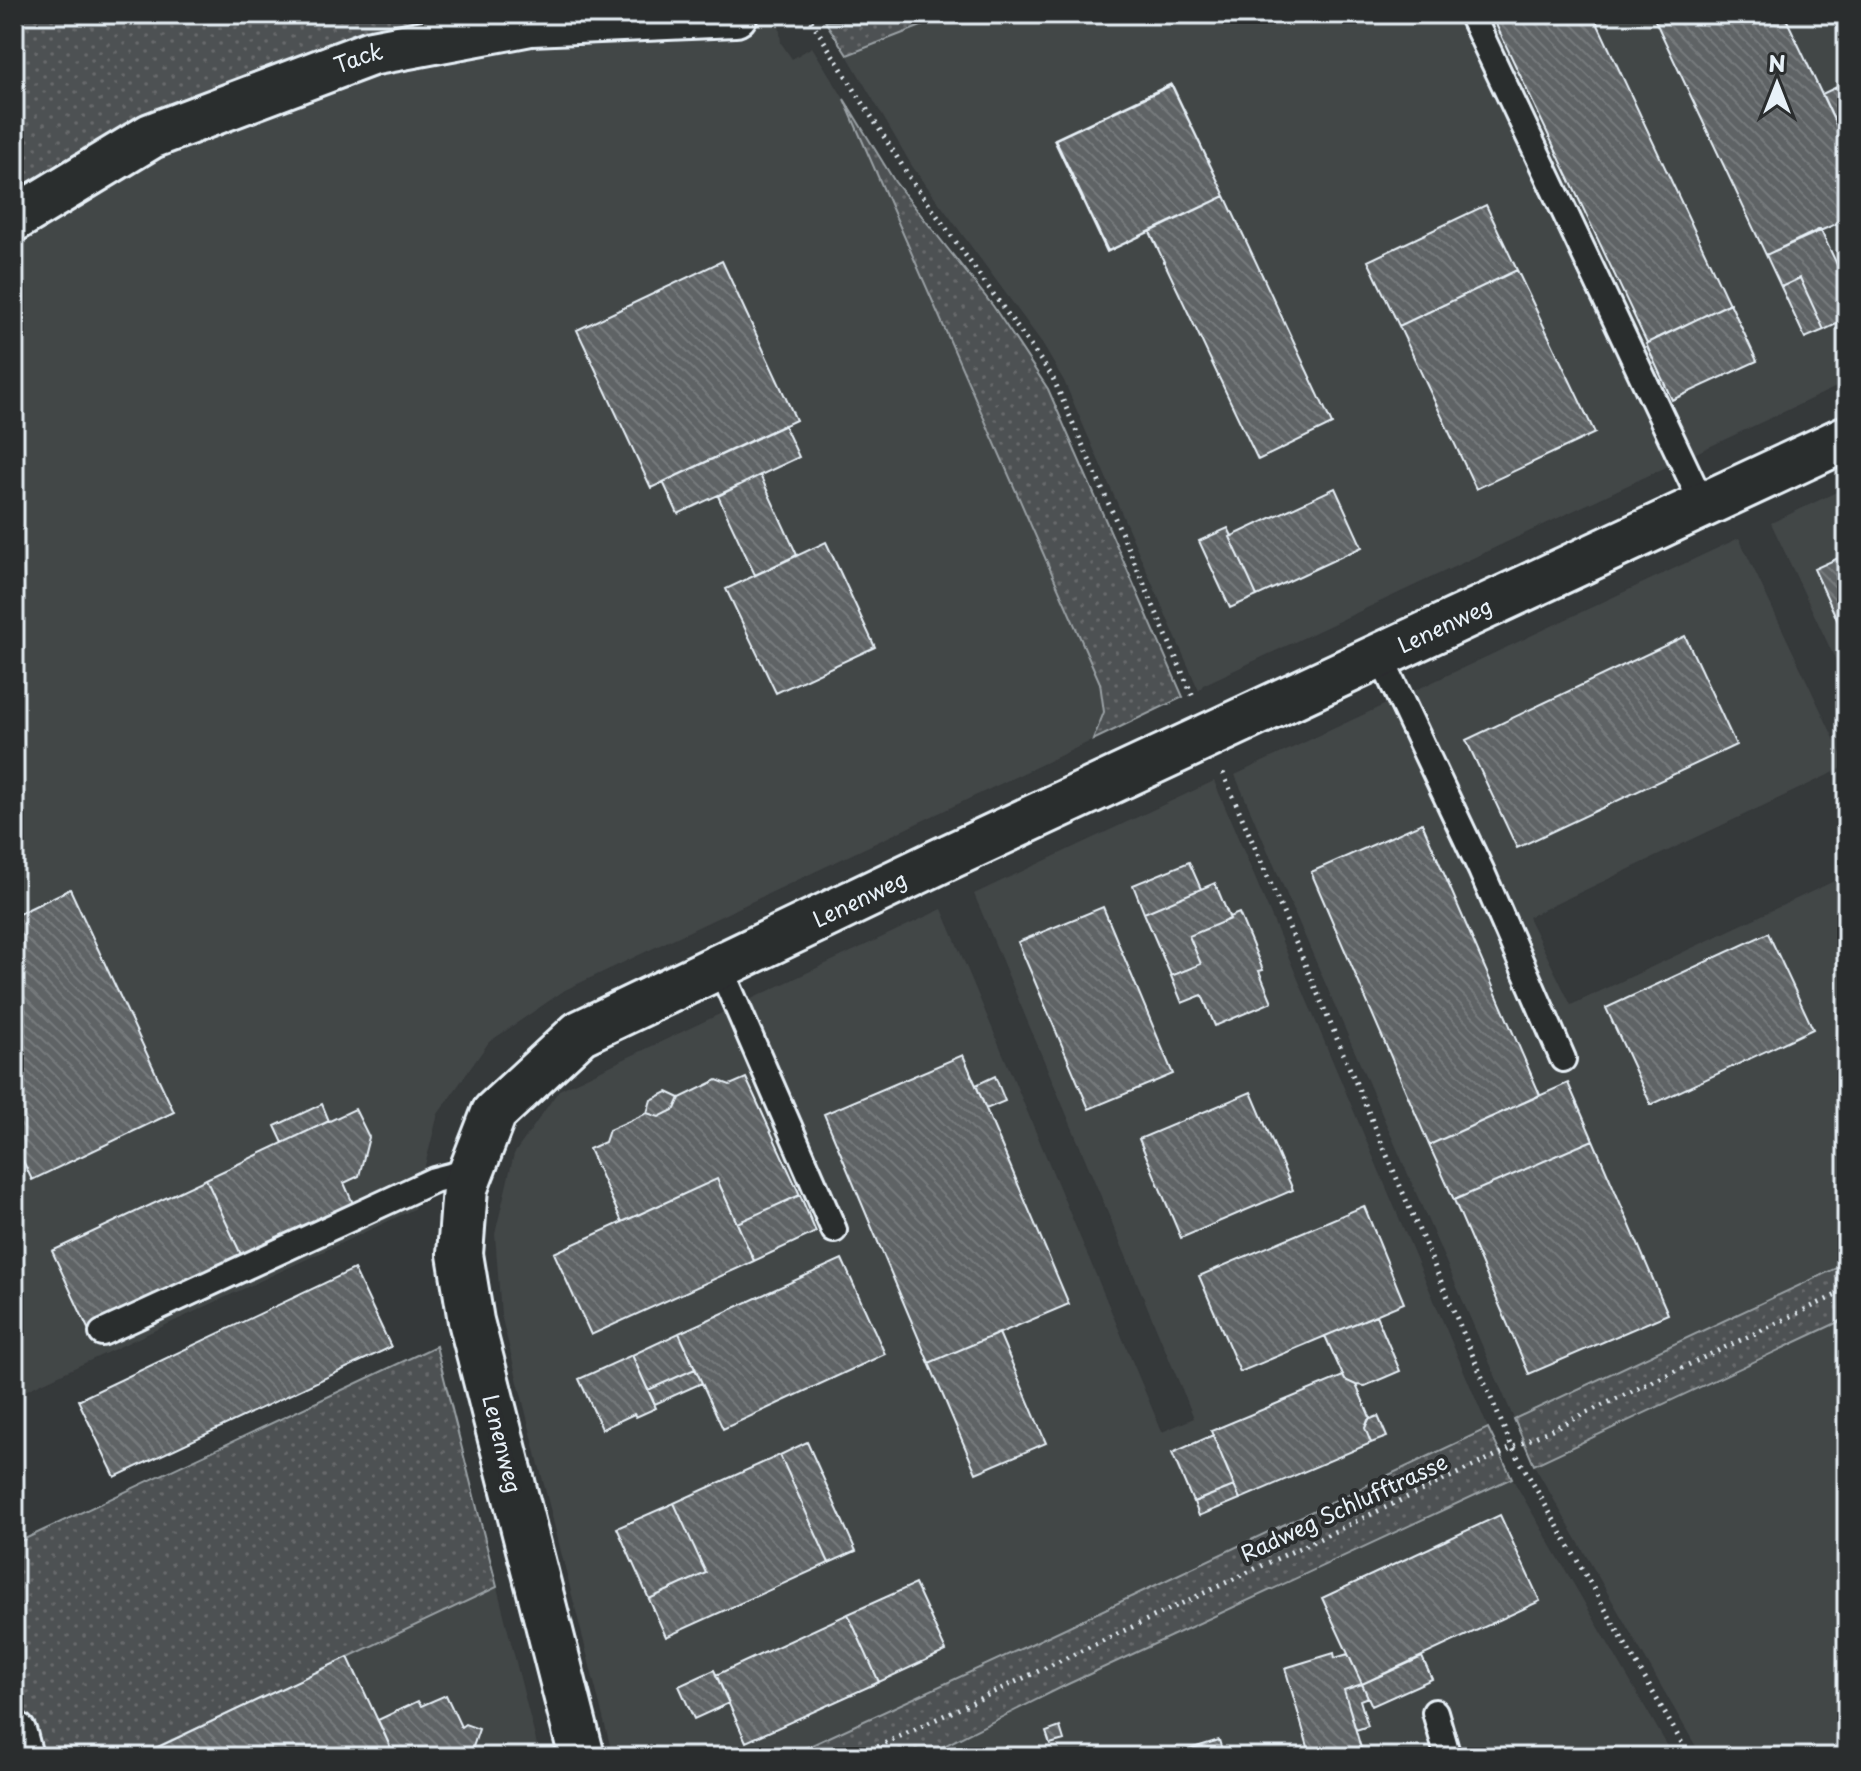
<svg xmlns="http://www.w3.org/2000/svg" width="1861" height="1771" font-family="'Playpen Sans',sans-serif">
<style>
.built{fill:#424647}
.grass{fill:url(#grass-dots);stroke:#9aa1a5;stroke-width:2}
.building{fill:url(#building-back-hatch);stroke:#e8f1f8;stroke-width:2}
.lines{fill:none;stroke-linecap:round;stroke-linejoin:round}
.lane-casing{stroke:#e8f1f8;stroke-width:30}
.street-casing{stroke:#e8f1f8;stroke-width:50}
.path{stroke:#e8f1f8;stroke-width:5;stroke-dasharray:2 6;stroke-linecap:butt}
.lane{stroke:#2a2d2e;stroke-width:24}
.street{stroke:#2a2d2e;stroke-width:44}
.labels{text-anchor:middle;stroke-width:8;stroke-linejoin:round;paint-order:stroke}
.street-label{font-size:22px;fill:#e8f1f8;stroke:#2a2d2e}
</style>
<defs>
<pattern id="grass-dots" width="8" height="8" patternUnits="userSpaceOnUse" patternTransform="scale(2)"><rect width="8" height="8" fill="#4d5152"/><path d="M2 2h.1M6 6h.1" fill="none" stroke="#676a6c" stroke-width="1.8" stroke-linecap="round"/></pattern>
<pattern id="building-back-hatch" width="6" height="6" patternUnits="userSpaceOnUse" patternTransform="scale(2)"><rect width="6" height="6" fill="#5f6365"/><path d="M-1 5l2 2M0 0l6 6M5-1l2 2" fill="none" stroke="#767a7c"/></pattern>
</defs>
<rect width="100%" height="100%" fill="#35393a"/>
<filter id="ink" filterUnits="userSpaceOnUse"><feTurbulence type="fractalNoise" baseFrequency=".0125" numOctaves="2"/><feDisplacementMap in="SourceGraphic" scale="16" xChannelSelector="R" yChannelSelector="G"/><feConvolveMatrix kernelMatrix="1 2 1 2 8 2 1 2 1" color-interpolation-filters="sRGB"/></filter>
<g filter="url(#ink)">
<path class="built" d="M952 14H1847V382L1203 685 1199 691 1064 381 1040 340 912 166 847 55Z
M779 23 781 43 792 59 812 47 844 99 1100 683 1104 713 1093 740 565 990 489 1042 438 1114 414 1209 14 1396V237L137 157 376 70 543 39Z
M1847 487V684L1771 523Z
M1739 538 1847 766 1528 917 1571 1005 1847 875V1263L1514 1419 1235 775Z
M1214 781 1488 1428 1027 1646 786 1757H613L501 1315 495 1234 514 1154 559 1090 942 909 1162 1432 1194 1418 974 894Z
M1847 1318V1757H1702L1534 1465Z
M1512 1478 1674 1757H923L1066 1685Z
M497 1587 540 1757H136Z"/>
<path class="grass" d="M29 14H514L14 210V28Z
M945 14H952L847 55 825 21H886Z
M844 99 895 182 993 306 1048 389 1183 697 1093 740 1104 712 1100 683Z
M1847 1263V1318L1534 1465 1514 1419Z
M436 1346 497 1587 136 1757H31L14 1690V1544Z
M1488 1428 1512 1478 1066 1685 922 1757H786L1027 1646Z"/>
<path class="building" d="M1491 14H1593L1729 304 1647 343Z
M1652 14H1784L1847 148V219L1766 255Z
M1847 82V148L1822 94Z
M1171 84 1225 196 1108 251 1055 139Z
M1172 85 1225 196 1107 252 1054 140Z
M1225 196 1332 424 1258 460 1150 232Z
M1486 205 1517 270 1399 326 1368 261Z
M1820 229 1847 285V319L1824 330 1800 278 1781 287 1766 255Z
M722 261 796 420 651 488 577 330Z
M1517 270 1595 433 1476 489 1399 326Z
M1800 278 1824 330 1805 338 1781 287Z
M1730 303 1757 361 1672 400 1646 344Z
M784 425 799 457 678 514 663 482Z
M760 475 797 555 755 575 718 496Z
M1335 488 1362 547 1257 596 1230 537Z
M1228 528 1232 536 1230 537 1257 596 1230 608 1199 541Z
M826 542 875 647 776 693 726 589Z
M1847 554V641L1814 569Z
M1685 636 1736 745 1517 848 1466 740Z
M1422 823 1540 1095 1429 1145 1311 872Z
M1189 862 1201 889 1144 913 1133 885Z
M1215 883 1230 919 1189 936 1201 964 1171 976 1144 913Z
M70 889 174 1112 32 1180 14 1142V916Z
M1103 907 1173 1074 1089 1109 1018 942Z
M1239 913 1263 970 1259 971 1272 1002 1215 1026 1202 995 1182 1003 1171 976 1201 964 1189 936 1230 919 1229 917Z
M1768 933 1813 1029 1651 1105 1606 1008Z
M963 1055 1069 1304 929 1363 824 1114Z
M995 1076 1005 1101 986 1109 976 1085Z
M746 1078 800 1195 737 1223 717 1179 622 1222 589 1149 605 1142 609 1130 647 1113 659 1117 675 1109 680 1098 717 1080 730 1085Z
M1568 1083 1593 1140 1454 1200 1429 1145Z
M667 1092 680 1098 675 1109 659 1117 647 1113 651 1100Z
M1251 1092 1293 1190 1181 1238 1139 1139Z
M322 1104 329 1121 283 1143 275 1126Z
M355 1109 369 1137 359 1176 344 1183 355 1208 244 1261 206 1179Z
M1593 1140 1668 1314 1529 1374 1454 1200Z
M206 1179 244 1261 90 1333 52 1251Z
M717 1179 754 1261 591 1335 554 1253Z
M800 1195 816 1232 754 1261 737 1223Z
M1364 1206 1404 1303 1240 1372 1199 1276Z
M842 1259 885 1354 723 1429 679 1333Z
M354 1269 391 1347 115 1477 78 1400Z
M1376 1315 1400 1371 1365 1386 1356 1385 1345 1380 1325 1336Z
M679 1333 695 1369 648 1390 632 1355Z
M999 1333 1046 1443 976 1473 929 1363Z
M632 1355 656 1408 636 1417 634 1414 602 1429 579 1379Z
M695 1369 702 1383 655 1404 648 1390Z
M1343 1376 1345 1380 1356 1385 1370 1417 1365 1428 1371 1443 1240 1499 1211 1431Z
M1378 1416 1387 1437 1371 1443 1365 1428 1368 1420Z
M1213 1435 1234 1486 1193 1502 1172 1453Z
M807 1442 856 1551 829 1563 780 1455Z
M780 1455 829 1563 666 1637 649 1599 706 1573 674 1503Z
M1234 1486 1240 1499 1199 1516 1194 1502Z
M674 1503 706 1573 649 1599 617 1528Z
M1500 1515 1540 1601 1362 1684 1322 1598Z
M915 1584 946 1651 879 1682 848 1614Z
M848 1614 879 1682 746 1742 716 1675Z
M1334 1653 1335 1658 1348 1654 1362 1684 1344 1690 1363 1755 1356 1757H1311L1285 1668Z
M348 1657 395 1757H137Z
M1422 1657 1432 1679 1372 1706 1362 1684Z
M714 1670 729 1703 694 1719 679 1686Z
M1362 1684 1368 1697 1360 1700 1368 1726 1356 1730 1344 1690Z
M446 1695 461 1727 465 1724 479 1729 472 1750 475 1757H395L378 1720 418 1701 421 1706Z
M1060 1727 1064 1740 1050 1744 1046 1732Z
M1219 1740 1224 1757H1163H1164Z"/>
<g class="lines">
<defs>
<path id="lane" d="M1471 14 1703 505
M1380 656 1481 870 1563 1059
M719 965 834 1230
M102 1333 434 1180 473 1170
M1435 1712 1448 1757"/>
<g id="street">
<path id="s1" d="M14 219 151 136 371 53 531 23 735 14"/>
<path d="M14 1734 20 1757"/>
<path id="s2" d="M582 1757 471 1321 460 1254 465 1188 494 1113 580 1033 940 861 1847 438"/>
</g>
</defs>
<use href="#lane" class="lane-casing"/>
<use href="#street" class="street-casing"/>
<path class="path" d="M807 14 910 178 1052 376 1130 552 1193 697
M1223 773 1512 1447 1690 1757
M856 1757 1847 1290"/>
<use href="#lane" class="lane"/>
<use href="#street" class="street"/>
</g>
</g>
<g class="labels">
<g class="street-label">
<text dy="8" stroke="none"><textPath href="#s1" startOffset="382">Tack</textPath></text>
<text dy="8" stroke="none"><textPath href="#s2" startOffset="1738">Lenenweg</textPath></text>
<text dy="8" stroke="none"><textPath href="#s2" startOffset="1092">Lenenweg</textPath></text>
<text transform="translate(502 1444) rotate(76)" y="8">Lenenweg</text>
<text transform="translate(1344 1508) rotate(-25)" y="8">Radweg Schlufftrasse</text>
</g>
</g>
<rect width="1861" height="1771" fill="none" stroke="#2a2d2e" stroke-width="48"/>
<rect x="24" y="24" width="1813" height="1723" fill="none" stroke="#e8f1f8" stroke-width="3" filter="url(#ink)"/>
<g transform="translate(1777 84)" stroke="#2a2d2e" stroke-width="6" paint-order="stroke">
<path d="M0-6L14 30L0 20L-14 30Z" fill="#e8f1f8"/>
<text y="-12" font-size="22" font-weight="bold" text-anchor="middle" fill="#e8f1f8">N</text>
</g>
</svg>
